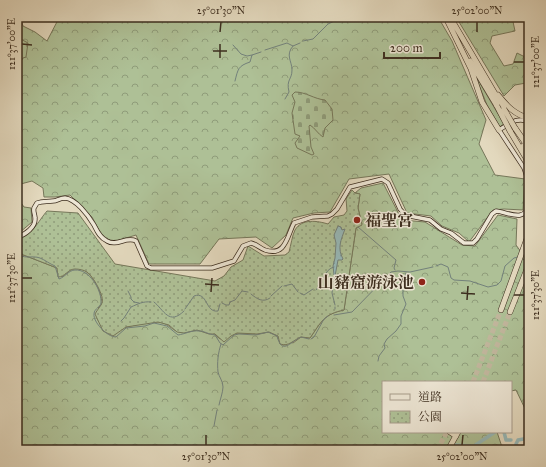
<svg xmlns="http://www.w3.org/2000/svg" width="546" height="467" font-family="'IM FELL Great Primer','Noto Serif TC',serif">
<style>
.grass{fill:#aec096;stroke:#76775a}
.forest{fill:url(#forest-crowns);stroke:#76775a}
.cemetery{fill:url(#cemetery-stones);stroke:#76775a}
.park{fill:url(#park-dots);stroke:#76775a}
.water{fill:url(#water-ripples);stroke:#73817b}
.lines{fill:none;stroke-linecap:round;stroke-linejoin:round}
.stream{stroke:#73817b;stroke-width:1}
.river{stroke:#97b9b9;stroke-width:3.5}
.motorway-tunnel{stroke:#c2b79e;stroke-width:5;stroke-dasharray:5 2.5;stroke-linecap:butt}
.secondary-casing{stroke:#3d2e1f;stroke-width:5}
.motorway-casing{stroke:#3d2e1f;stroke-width:6}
.secondary{stroke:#ede6d5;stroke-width:3.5}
.motorway{stroke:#e3d9be;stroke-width:5}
.motorway-bridge-casing{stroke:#3d2e1f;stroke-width:6;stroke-linecap:butt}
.motorway-bridge{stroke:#e3d9be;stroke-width:5}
.ticks{fill:none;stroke:#3d2e1f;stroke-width:1.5}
.poi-dot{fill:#8f2418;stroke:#ede6d5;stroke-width:1.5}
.labels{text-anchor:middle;stroke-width:3;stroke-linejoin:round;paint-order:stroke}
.poi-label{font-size:16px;font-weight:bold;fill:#3d2e1f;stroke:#ede6d5;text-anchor:start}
.neatline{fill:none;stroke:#3d2e1f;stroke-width:1.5}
.ticks-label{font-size:10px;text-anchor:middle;fill:#3d2e1f}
</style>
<defs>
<pattern id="forest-crowns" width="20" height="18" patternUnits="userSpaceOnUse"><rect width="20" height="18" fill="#aec096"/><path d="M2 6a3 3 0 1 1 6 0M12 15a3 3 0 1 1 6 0" fill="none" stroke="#8f9c7a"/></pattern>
<pattern id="cemetery-stones" width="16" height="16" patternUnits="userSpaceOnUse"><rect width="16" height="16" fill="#aec096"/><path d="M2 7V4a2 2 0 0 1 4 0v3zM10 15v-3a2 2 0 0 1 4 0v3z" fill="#8f9c7a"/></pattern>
<pattern id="park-dots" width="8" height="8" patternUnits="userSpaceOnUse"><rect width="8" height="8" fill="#aec096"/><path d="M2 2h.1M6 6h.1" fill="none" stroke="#8f9c7a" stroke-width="1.8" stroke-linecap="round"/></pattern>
<pattern id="water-ripples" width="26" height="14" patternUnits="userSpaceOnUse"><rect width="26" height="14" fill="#97b9b9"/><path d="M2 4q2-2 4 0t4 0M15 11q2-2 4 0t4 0" fill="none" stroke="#7c9796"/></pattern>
</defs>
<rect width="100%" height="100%" fill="#e3d9be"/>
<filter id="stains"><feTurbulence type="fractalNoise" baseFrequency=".005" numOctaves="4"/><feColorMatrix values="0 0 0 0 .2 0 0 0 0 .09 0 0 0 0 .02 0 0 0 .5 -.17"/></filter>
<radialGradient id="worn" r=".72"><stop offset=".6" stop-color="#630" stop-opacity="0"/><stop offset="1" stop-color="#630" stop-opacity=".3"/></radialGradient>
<path class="grass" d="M475 75 504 124 500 127 487 105Z"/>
<path class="forest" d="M17 17H20L23 26 35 32 47 41 59 18V17H438L452 41 486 120 479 144 495 175 525 179 523 210 504 209 493 210 469 242 459 233 442 226 431 216 407 213 389 174 349 179 330 212 314 213 293 218 286 235 272 248 256 237 219 239 200 264H149L136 235 113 242 102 236 92 217 70 195 55 197H44L43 188 32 181 17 185Z
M456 17H512L515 31 492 36 490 43 504 66 513 64 517 53 529 59V79L526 83 515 85 504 96Z
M383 183 402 220 425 222 462 245 475 246 498 215 517 219 516 245 529 263V417L516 390 511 391V382H383V432H497L503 450H17V249L21 254 57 268 62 277C65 275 68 271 72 269 89 263 102 291 102 304L98 308 126 327C136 325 147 322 157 322 168 322 171 330 179 332 185 334 190 330 197 330 203 330 208 334 215 334L220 339 237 333 257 334 269 332 293 343 301 337 310 338C321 322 324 314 344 310L356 228 362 224 358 208 360 194 355 193 361 188Z
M17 197 24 207 31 208 32 222 19 233 17 232Z"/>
<path class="cemetery" d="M17 37 28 43 26 57 23 58 17 67Z
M295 92C306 92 314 99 325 100L332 109 333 120 325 128 323 137C318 134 315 128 310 125L309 126 311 147 314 154 312 155 297 148 295 143 300 136 295 134 292 113 295 102 292 95Z"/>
<path class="park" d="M352 190 355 193 360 194 358 208 362 225 356 228 344 310C324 314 321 322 310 338L301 337C293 340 289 347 280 344L278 336 269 332 257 334 237 333 231 336 224 342 215 334H209L197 330 184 333 177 332 169 325 158 322 126 327 113 336 103 331 95 314C97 310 101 306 102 303 105 297 93 276 87 272 84 270 79 269 75 269 68 269 65 277 58 277L57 268 21 254 17 249V238C30 239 39 220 47 211L78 213 115 264 215 281 224 276 231 267 243 260 248 246 264 256 285 255 289 252C291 245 292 236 295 230 302 218 318 221 328 224L334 217 344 215 347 211 346 199Z"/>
<path class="water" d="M338 226 341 227 342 230 345 229C341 240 337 248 343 259L342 260H338L335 276 334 275 333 266 335 258 336 243 334 235Z"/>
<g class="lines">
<path class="stream" d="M352 17 364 20 379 17
M303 41 313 39 328 24 343 17
M233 45 241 54 247 56 252 55
M265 50 287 43 293 46 300 43
M235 81C238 69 238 66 250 62L252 55 261 52
M285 99 289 92C286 79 292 80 292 70 292 61 285 55 293 46
M358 227 396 260 394 268 395 270
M17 253C23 260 32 255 40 258 45 260 50 264 55 266L59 279C65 277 69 270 75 270 89 269 101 289 101 301 102 307 94 308 94 314 93 322 107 337 116 337L126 328 145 326 154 323 167 326 178 335C185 334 192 330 199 331 205 331 207 334 215 335L220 343 223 345 234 335 239 334 256 335 268 332 277 336C282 355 289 343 301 337L309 339
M523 259 528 263
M436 266 441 264 448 267 451 278 454 280 470 281 488 287 497 285 501 281 505 266 514 258 518 257
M334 277 332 293 335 305
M284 286 292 284 298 292
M316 290C323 283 324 269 334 267
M128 291 131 297V299L134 302 139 303
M300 293 304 295 313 289
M251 294C257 299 263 303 270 298
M271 296 282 286
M154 302C164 310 169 326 184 311
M222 303 226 305H229L230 302 235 300 242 291 248 292
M185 309 194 296C208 291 205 313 218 311L220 304
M335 309V307
M334 315 352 312 391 272 398 271 410 272 433 267
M121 321 124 318 131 307C138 304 143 301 151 302
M311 339 314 337 324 319 328 316
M378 361 379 356 385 348 384 344 387 339 396 331 401 324V316L406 304 403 296V286L406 273
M219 405C220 400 223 392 223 387 223 381 219 377 218 372 217 363 218 353 221 344
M214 426 217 410
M17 449 34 450
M46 450H63"/>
<path class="river" d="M504 432 506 440H511
M452 445 474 446 495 432
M437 450 448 447
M519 450 516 444 518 440 529 438"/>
<path class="motorway-tunnel" d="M473 382 501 310
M483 382 510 312
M437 450 447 432"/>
<defs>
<path id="secondary" d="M529 122C517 116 509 124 499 130L524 168 529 183
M17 237C25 235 36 227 35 218 35 214 33 212 34 208L37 203C43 201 47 202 53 201 57 201 60 198 65 198 76 199 88 215 94 225 97 231 100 238 107 241 117 247 126 236 136 241L147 266 151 268H212L234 261 243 246 251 243C256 244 260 248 265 250 286 257 287 236 294 223L312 217 328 216 332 214 337 209 350 187 382 179 388 183 400 209 405 215 430 220 441 229 451 233 464 243H473L477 239 492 214 496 211C508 212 526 224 529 203"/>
<path id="motorway" d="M450 17 504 109
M448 22 471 69 482 102 499 130
M470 61 497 106
M498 95C507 106 515 115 529 118
M515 128 529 148
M510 131 529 163
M523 146 529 155
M501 310 529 233
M510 312 529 264
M450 432 456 436
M448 450 458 432"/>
</defs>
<use href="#secondary" class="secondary-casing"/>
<use href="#motorway" class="motorway-casing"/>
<use href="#secondary" class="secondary"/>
<use href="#motorway" class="motorway"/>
<defs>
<path id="motorway-bridge" d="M497 106 510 131
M504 109 515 128"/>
</defs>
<use href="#motorway-bridge" class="motorway-bridge-casing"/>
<use href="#motorway-bridge" class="motorway-bridge"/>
</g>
<path class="ticks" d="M220 32 221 22M477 32V22M22 44 32 45M213 51H227M220 58V44M514 62H524M22 278H32M205 284 219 285M211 292 212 278M461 293 475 294M514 295H524M467 300 468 286M206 445V435M462 445 463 435"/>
<g class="poi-dot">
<circle cx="357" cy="220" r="4"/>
<circle cx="422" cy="282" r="4"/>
</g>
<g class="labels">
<g class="poi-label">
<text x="365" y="226">福聖宮</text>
<text x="414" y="288" text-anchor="end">山豬窟游泳池</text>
</g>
</g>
<rect width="546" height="467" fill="none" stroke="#e3d9be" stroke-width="44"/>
<rect x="382" y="381" width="130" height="52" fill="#ede6d5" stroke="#a79c8c"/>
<rect x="390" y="394" width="20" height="6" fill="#ede6d5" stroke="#a79c8c"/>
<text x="418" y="401" font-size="12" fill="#3d2e1f">道路</text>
<rect x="390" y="411" width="20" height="12" fill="url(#park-dots)" stroke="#a79c8c"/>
<text x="418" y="421" font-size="12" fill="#3d2e1f">公園</text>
<path d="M384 52v6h56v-6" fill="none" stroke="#3d2e1f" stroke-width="2"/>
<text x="390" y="52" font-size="12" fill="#3d2e1f" stroke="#ede6d5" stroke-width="3" paint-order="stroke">200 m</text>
<rect x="22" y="22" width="502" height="423" class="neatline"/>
<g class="ticks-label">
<text x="221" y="14">25°01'30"N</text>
<text x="477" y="14">25°02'00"N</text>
<text transform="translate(11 44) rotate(-90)" y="4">121°37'00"E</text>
<text transform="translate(535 62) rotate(-90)" y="4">121°37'00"E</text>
<text transform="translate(11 278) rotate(-90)" y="4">121°37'30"E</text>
<text transform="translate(535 295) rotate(-90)" y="4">121°37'30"E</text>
<text x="206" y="460">25°01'30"N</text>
<text x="462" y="460">25°02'00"N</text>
</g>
<rect width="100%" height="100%" filter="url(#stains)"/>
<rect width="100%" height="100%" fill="url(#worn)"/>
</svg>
